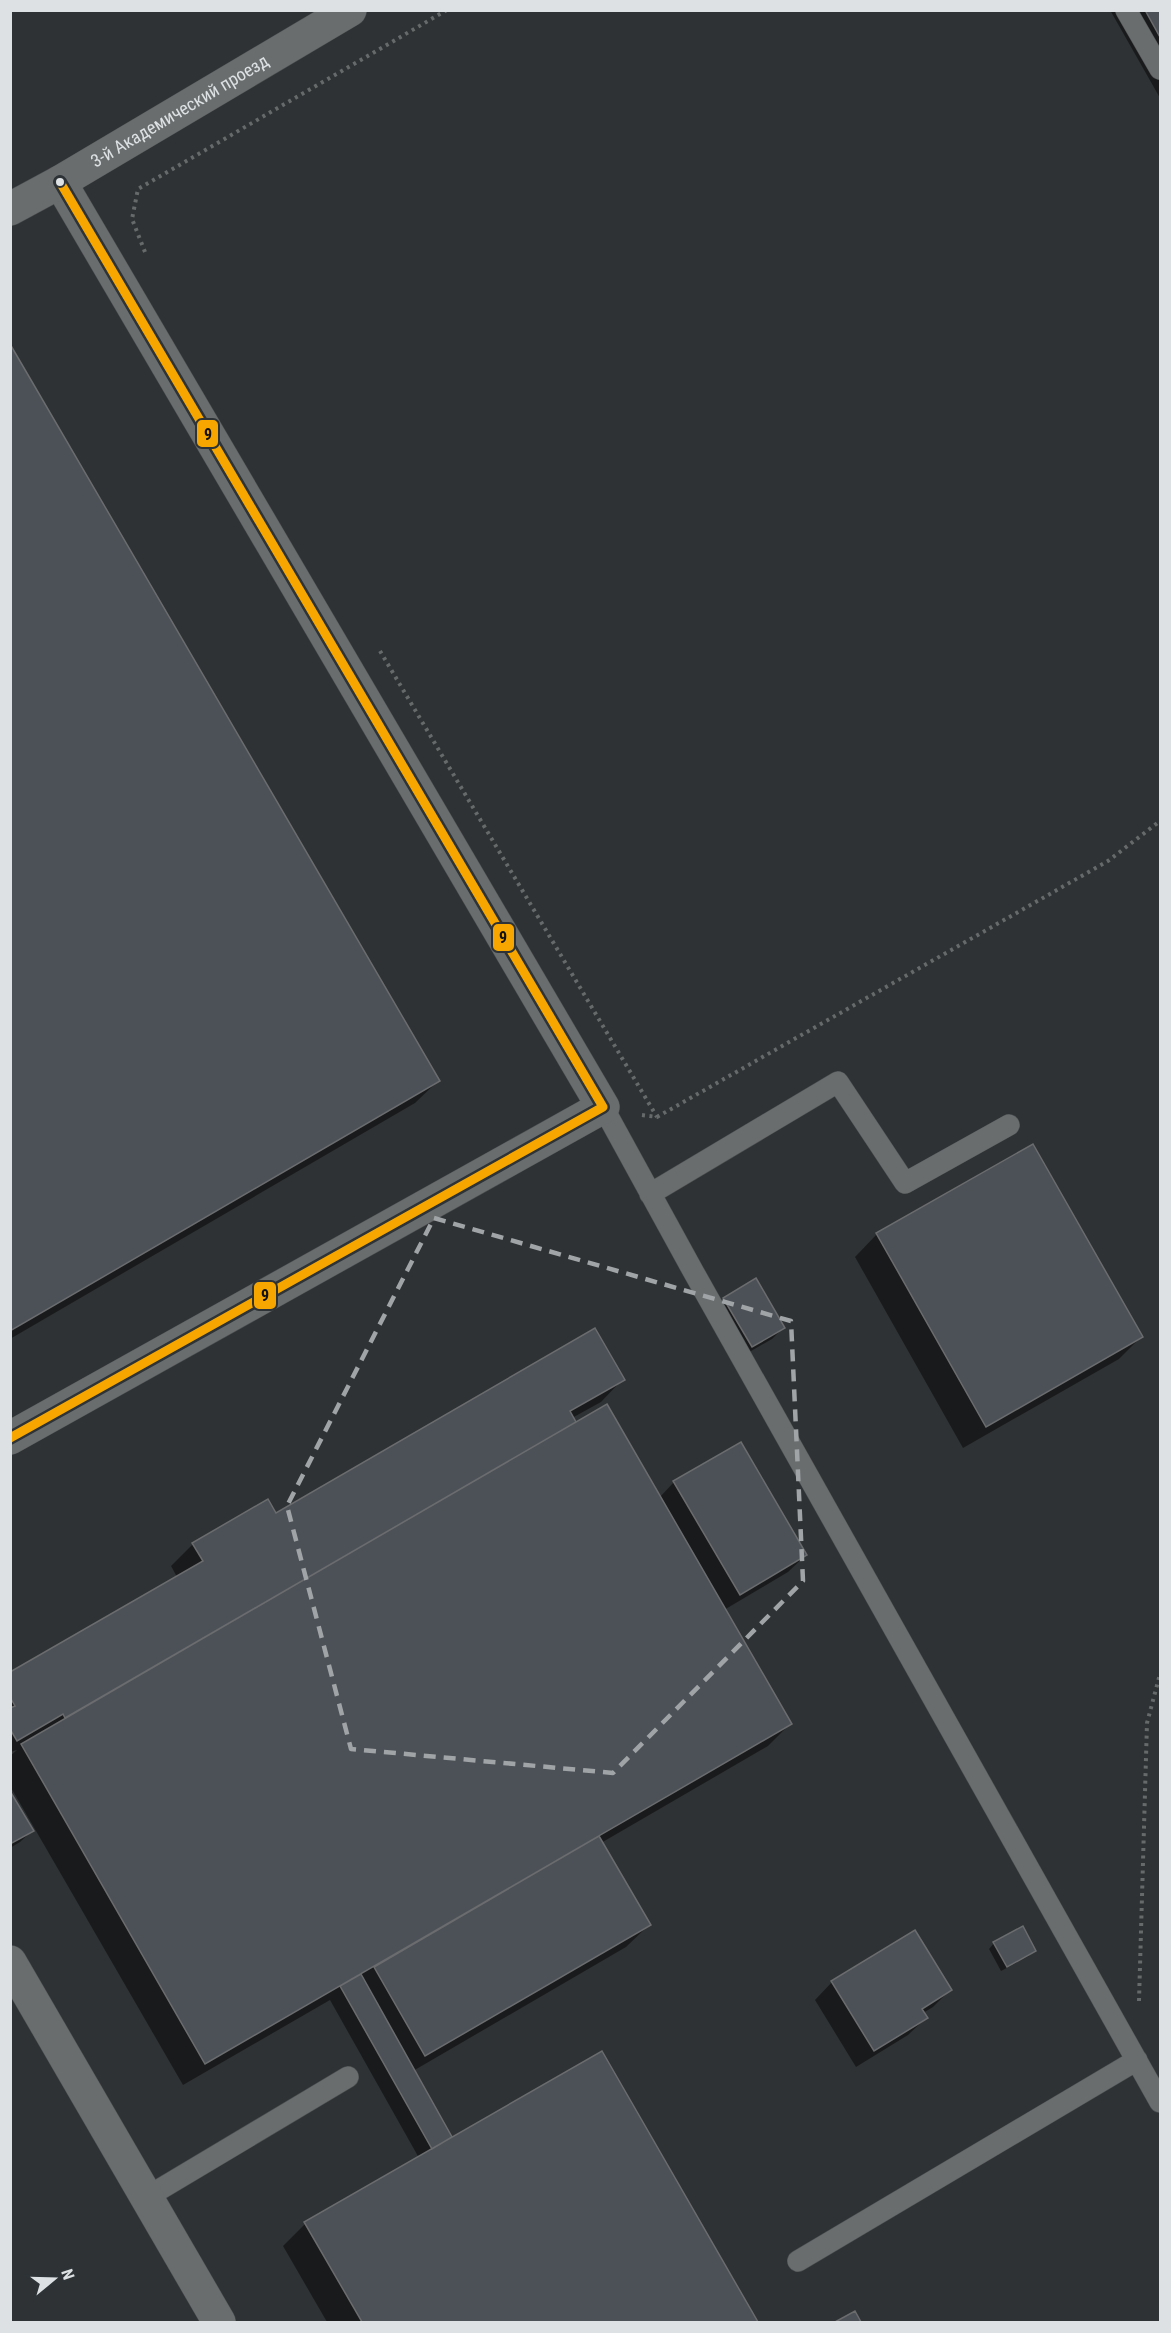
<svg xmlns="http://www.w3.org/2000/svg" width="1171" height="2333" font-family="'Roboto Condensed',sans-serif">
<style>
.shadow{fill:#0007}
.building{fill:#4c5158;stroke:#6a6c6e;stroke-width:1.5}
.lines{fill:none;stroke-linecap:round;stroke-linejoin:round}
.lane-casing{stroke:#4b4e50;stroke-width:22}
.street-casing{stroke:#4b4e50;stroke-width:34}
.secondary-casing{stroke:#4b4e50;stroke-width:34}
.path{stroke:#676a6b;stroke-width:4;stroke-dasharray:3 4.5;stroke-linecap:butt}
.lane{stroke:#6a6d6e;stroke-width:21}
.street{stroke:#6a6d6e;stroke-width:33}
.secondary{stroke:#6a6d6e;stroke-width:33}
.bus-1-casing{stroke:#2d3336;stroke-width:14}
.bus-1{stroke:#f7a600;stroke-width:9}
.marked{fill:none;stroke:#a0a4a6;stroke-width:4.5;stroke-dasharray:12 8;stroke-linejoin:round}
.bus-dot{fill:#dde1e3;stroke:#2d3336;stroke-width:2}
.labels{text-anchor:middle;stroke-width:6;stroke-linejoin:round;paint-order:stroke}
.street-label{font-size:18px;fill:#dde1e3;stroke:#2d3336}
.line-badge{stroke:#2d3336;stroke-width:2}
.pale-badge-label{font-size:16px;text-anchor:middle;font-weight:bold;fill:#111}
</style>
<rect width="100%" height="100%" fill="#2f3234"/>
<path class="shadow" d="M1110 10H1160V98Z
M10 347 438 1081 415 1103 10 1339Z
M877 1234 1141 1337 1119 1359 963 1448 855 1257Z
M756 1281 783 1328 772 1339 739 1358 712 1311 724 1299Z
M623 1379 601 1402 572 1418 575 1424 659 1498 674 1482 806 1555 788 1572 724 1610 790 1724 768 1746 601 1843 649 1925 626 1947 413 2071 451 2139 601 2053 757 2322H327L283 2246 305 2224 419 2158 330 2000 183 2085 10 1786V1756L17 1750 10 1752V1674L177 1577 171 1566 193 1544 275 1515Z
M10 1794 32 1831 20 1842 10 1848Z
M994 1943 1034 1950 1029 1956 1001 1971 989 1949Z
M832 1982 950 1990 933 2007 923 2013 926 2018 908 2035 856 2067 815 2000Z"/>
<path class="building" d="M1145 10H1160V37Z
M10 344 440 1081 10 1331Z
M1033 1144 1143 1337 986 1427 876 1233Z
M756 1278 785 1328 752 1347 723 1298Z
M595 1328 625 1380 570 1411 576 1422 65 1718 63 1714 17 1741 10 1729V1708L15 1706 10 1697V1672L203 1561 192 1543 268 1499 276 1513Z
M607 1404 792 1724 205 2064 21 1744Z
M741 1442 807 1555 740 1595 673 1481Z
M10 1791 34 1831 10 1844Z
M599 1836 651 1925 425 2056 374 1967Z
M1023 1926 1036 1951 1007 1967 993 1942Z
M915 1930 952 1990 922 2009 928 2018 874 2051 831 1981Z
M361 1974 452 2137 432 2149 340 1986Z
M602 2051 758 2322H362L304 2222Z
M855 2311 861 2322H835Z"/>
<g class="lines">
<defs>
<path id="lane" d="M1126 10 1160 69
M603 1107 693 1271 1160 2102
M650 1194 838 1082 905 1183 1009 1125
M147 2197 348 2077
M798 2261 1137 2060"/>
<path id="street" d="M10 1438 603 1107 60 182
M10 1962 219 2322"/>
<g id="secondary">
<path id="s1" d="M10 209 60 182 350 10"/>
</g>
</defs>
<use href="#lane" class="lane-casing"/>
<use href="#street" class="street-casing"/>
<use href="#secondary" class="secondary-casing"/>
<path class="path" d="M145 252 132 219 138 189 447 10
M380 651 657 1117
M642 1115 657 1117 1108 861 1160 821
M1139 2001 1147 1723 1160 1674"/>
<use href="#lane" class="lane"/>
<use href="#street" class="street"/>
<use href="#secondary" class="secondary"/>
<defs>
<path id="bus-1" d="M10 1438 603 1107 60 182"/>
</defs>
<use href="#bus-1" class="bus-1-casing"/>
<use href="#bus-1" class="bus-1"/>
</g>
<path class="marked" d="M434 1218 791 1321 803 1581 613 1773 351 1749 287 1506Z"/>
<circle class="bus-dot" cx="60" cy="182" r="5"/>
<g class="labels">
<g class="street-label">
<text dy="6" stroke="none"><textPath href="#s1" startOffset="196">3-й Академический проезд</textPath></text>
</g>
</g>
<g class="line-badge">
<rect x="196" y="419" width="23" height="29" rx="6" fill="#f7a600"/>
<rect x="492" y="923" width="23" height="29" rx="6" fill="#f7a600"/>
<rect x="253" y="1281" width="24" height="29" rx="6" fill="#f7a600"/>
</g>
<g class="pale-badge-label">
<text x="208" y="440">9</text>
<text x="503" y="943">9</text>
<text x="265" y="1301">9</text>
</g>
<rect width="1171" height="2333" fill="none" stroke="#dde1e3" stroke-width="24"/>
<g transform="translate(54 2279) rotate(71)" stroke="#2d3336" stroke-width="4.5" paint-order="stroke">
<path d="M0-4.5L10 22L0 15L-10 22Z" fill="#dde1e3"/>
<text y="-9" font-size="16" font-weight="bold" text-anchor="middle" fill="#dde1e3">N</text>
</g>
</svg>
